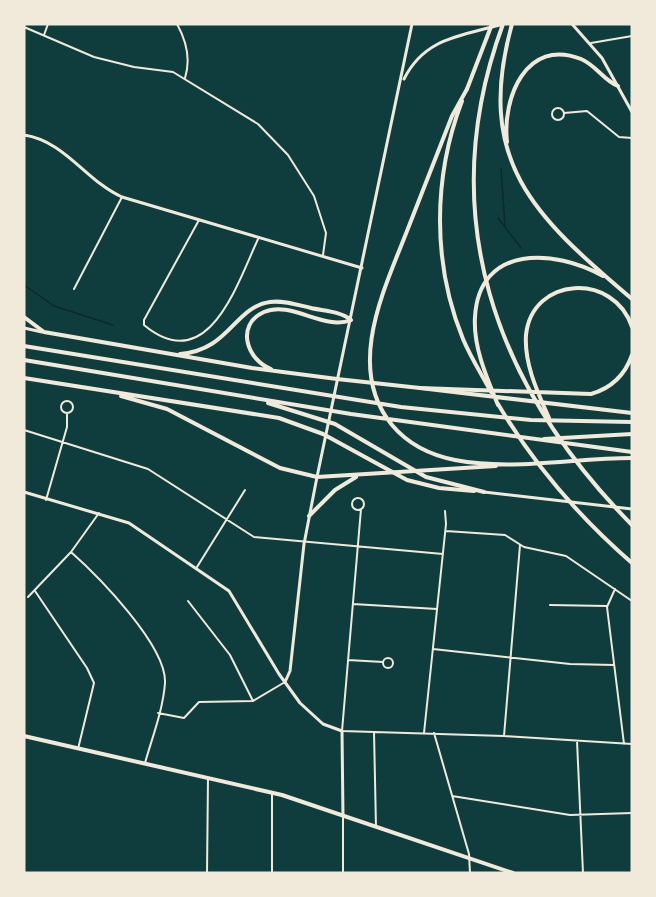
<svg xmlns="http://www.w3.org/2000/svg" width="656" height="897" font-family="'Archivo Narrow',sans-serif">
<style>
.lines{fill:none;stroke-linecap:round;stroke-linejoin:round}
.stream{stroke:#0a2a2b;stroke-width:1.5}
.minor{stroke:#f1e9da;stroke-width:2}
.tertiary{stroke:#f1e9da;stroke-width:3}
.secondary{stroke:#f1e9da;stroke-width:3}
.primary{stroke:#f1e9da;stroke-width:4}
.trunk{stroke:#f1e9da;stroke-width:4}
.motorway{stroke:#f1e9da;stroke-width:4}
</style>
<rect width="100%" height="100%" fill="#0f3d3e"/>
<g class="lines">
<path class="stream" d="M501 168 505 227
M498 218 521 248
M24 285 54 306 113 325"/>
<path class="minor" d="M177 24C187 42 191 59 185 78
M24 27 94 57 134 67 173 72 258 124 288 155 314 196 326 233 323 255
M44 35 48 24
M591 43 632 36
M552 114a6 6 0 1 1 12 0a6 6 0 1 1-12 0Z
M564 113 587 111 619 137 632 138
M199 220 144 320V325C209 379 238 281 259 237
M74 289 122 197
M61 407a6 6 0 1 1 12 0a6 6 0 1 1-12 0Z
M24 430 148 469 254 537 443 554
M352 504a6 6 0 1 1 12 0a6 6 0 1 1-12 0Z
M46 500 67 427V413
M361 509 342 731 504 736 632 744
M446 531 505 535 524 547 566 556 632 601
M71 552C98 576 167 646 165 683 163 710 152 738 145 763
M197 567 245 490
M615 589 607 607 624 744
M35 591 87 668 94 683 78 749
M28 597 71 552 99 513
M188 601 230 655 253 701
M353 604 437 609
M550 605 607 606
M433 649 570 664 614 665
M383 663a5 5 0 1 1 10 0a5 5 0 1 1-10 0Z
M348 660 383 662
M158 713 184 718 199 702 253 701 285 682
M374 732 376 827
M424 733 446 524 445 511
M434 733 469 854 470 873
M504 736 520 545
M577 741 583 873
M452 796 570 815 632 813
M343 816V873
M207 873 208 778
M272 873V793"/>
<path class="tertiary" d="M24 135C65 141 86 181 122 197L362 268
M24 492 129 523 229 591 279 674 300 703 323 724 342 731 343 816
M285 682 290 671 304 544 317 477"/>
<path class="secondary" d="M572 24 602 58 632 112
M404 79C425 37 462 36 503 24
M24 328 42 332
M317 477 412 24
M484 492 632 509"/>
<path class="primary" d="M503 24C433 214 494 385 632 525
M462 101C433 177 432 263 463 339 471 358 482 375 491 392
M24 317 44 332 252 368 337 379 420 388 591 394C612 388 625 375 632 355
M180 354C230 350 234 307 270 302 283 300 298 305 311 308 324 311 340 311 351 320
M271 369C247 360 235 325 264 312 291 300 324 331 351 320
M24 378 279 418 323 434 407 480 439 488 474 491
M121 396 167 409 280 468 317 477
M498 404C534 465 579 517 632 563
M549 418C538 393 524 364 526 335 532 276 614 272 632 327
M24 736 282 795 513 873"/>
<path class="trunk" d="M467 89 492 24"/>
<path class="motorway" d="M512 24C474 161 534 216 632 299
M467 89 452 116C437 155 422 193 407 231 384 290 345 368 392 425 408 444 430 455 455 460 513 471 573 458 632 458
M507 142C502 99 526 37 581 59 596 65 603 80 618 86
M24 346 401 407 531 420 632 422
M24 360 351 414 632 452
M420 388 632 413
M268 403 335 424 426 477 484 492
M498 405C487 378 473 347 475 317 479 244 555 249 603 276
M544 439 632 434
M317 477 496 466
M309 516 335 490 356 477"/>
</g>
<rect width="656" height="897" fill="none" stroke="#f1e9da" stroke-width="51"/>
</svg>
